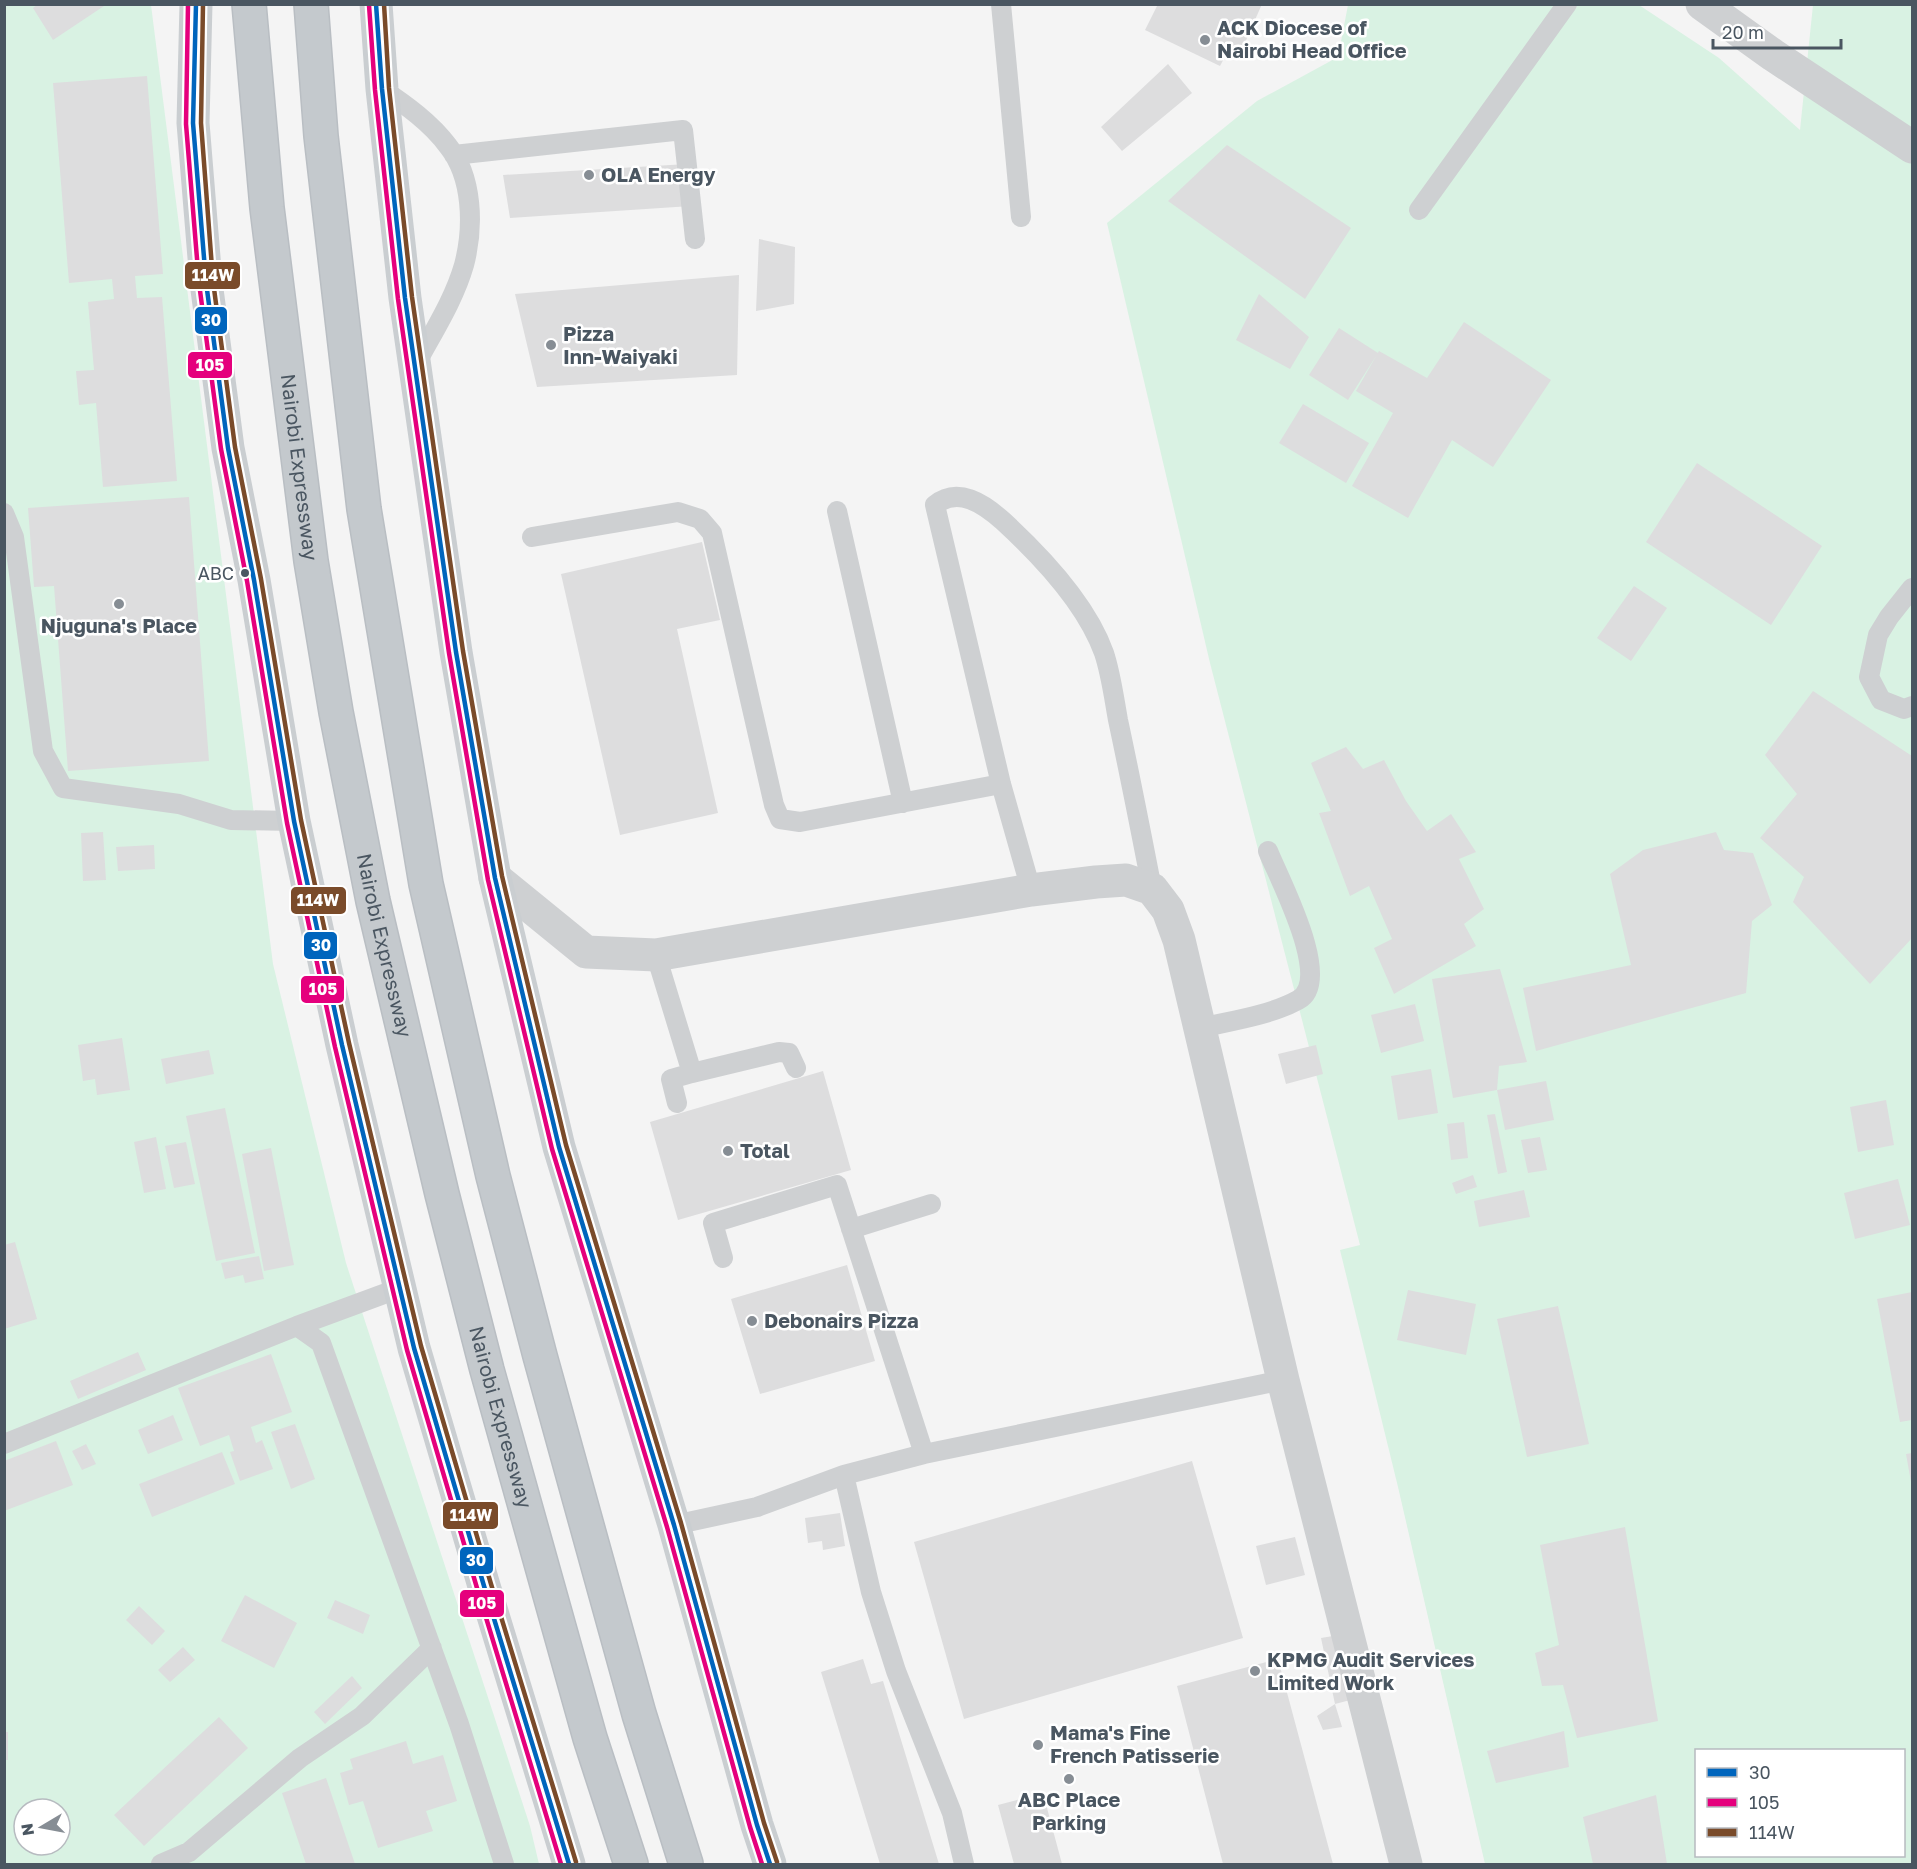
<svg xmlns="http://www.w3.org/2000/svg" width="1917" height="1869" font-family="'Golos Text',sans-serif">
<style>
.green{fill:#d9f2e3;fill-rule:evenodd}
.building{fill:#ddddde}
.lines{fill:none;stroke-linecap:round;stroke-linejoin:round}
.trunk-casing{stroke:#b9bec3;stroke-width:36}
.service{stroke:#ced0d2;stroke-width:20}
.minor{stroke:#ced0d2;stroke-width:33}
.primary{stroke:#caced1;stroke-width:33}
.trunk{stroke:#c4c9cd;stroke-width:33}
.bus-1-casing{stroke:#fff;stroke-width:9}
.bus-2-casing{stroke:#fff;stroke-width:9}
.bus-3-casing{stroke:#fff;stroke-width:9}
.bus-1{stroke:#0065bd;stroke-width:4.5}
.bus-2{stroke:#e5007d;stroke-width:4.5}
.bus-3{stroke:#7a4b2a;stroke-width:4.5}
.poi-dot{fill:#868d94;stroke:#fff;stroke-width:2}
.bus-dot{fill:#4a5661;stroke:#fff;stroke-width:2}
.labels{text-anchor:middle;stroke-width:5;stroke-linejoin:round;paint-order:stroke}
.bus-label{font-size:18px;fill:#4a5661;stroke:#fff;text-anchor:end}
.poi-label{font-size:20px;font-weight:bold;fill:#4a5661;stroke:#fff;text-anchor:start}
.street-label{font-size:20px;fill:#4a5661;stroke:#fff}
.line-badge{stroke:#fff;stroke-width:2}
.badge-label{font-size:16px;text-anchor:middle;font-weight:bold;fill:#fff}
</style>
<rect width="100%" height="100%" fill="#f4f4f4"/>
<path class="green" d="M5 5H151L273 964 346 1263 530 1826 539 1864H5ZM24 1809H60V1845H24Z
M1348 5H1639L1719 58 1800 130 1813 5H1912V1864H1485L1398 1487 1340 1250 1360 1245 1210 663 1107 223 1257 101 1338 57ZM1696 1750H1904V1856H1696Z"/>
<path class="building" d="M38 4H103L104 6 53 40 33 8Z
M1158 4H1262L1240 54 1229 49 1220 66 1145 30Z
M1168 64 1192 93 1122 151 1101 127Z
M147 76 163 274 135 276 137 298 162 297 177 481 103 487 96 403 79 405 76 371 94 370 88 302 114 299 112 279 69 283 53 83Z
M1227 145 1351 228 1305 299 1168 201Z
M687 164 691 206 510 218 503 175Z
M759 239 795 247 794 304 756 311Z
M739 275 737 375 537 387 515 294Z
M1259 294 1309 337 1290 369 1236 340Z
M1464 322 1551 380 1493 467 1452 440 1408 518 1352 486 1393 413 1356 391 1379 351 1427 378Z
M1339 328 1378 353 1348 400 1309 375Z
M1303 404 1369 443 1346 483 1279 443Z
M1697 463 1822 546 1771 625 1646 542Z
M189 497 209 761 68 771 54 586 34 587 28 508Z
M702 542 720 620 677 629 718 813 620 835 561 574Z
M1634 586 1667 608 1631 661 1597 638Z
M1813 691 1912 756V938L1870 984 1793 902 1804 877 1760 838 1797 794 1765 755Z
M1346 747 1363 769 1384 760 1406 801 1427 831 1451 814 1476 852 1459 859 1484 909 1464 924 1476 946 1394 994 1374 948 1392 939 1369 886 1350 896 1319 813 1331 811 1311 763Z
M103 832 106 880 83 881 81 833Z
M1716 832 1724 850 1753 853 1772 905 1752 921 1746 993 1536 1051 1523 988 1631 965 1610 874 1643 850Z
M154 845 155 869 118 871 116 847Z
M1500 969 1527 1062 1499 1066 1497 1090 1453 1098 1432 979Z
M1415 1004 1424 1041 1381 1053 1371 1015Z
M122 1038 130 1090 97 1095 95 1079 83 1081 78 1045Z
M1316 1045 1323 1074 1286 1084 1278 1054Z
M209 1050 214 1074 166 1084 161 1059Z
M1431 1069 1438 1113 1398 1120 1391 1076Z
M823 1071 851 1170 678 1220 650 1122Z
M1546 1081 1554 1120 1505 1130 1497 1090Z
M1886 1100 1894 1145 1858 1152 1850 1107Z
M225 1108 255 1253 216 1261 186 1116Z
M1495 1114 1507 1172 1498 1174 1487 1115Z
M1464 1122 1468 1158 1451 1160 1447 1124Z
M156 1137 166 1189 144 1193 134 1142Z
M1540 1137 1547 1170 1528 1173 1521 1140Z
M186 1142 195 1184 174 1188 165 1146Z
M271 1148 294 1265 264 1271 242 1154Z
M1473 1175 1477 1187 1456 1194 1452 1183Z
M1898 1179 1910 1225 1855 1239 1844 1193Z
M1524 1190 1530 1217 1479 1227 1474 1201Z
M15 1242 37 1319 4 1329V1245Z
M259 1256 264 1279 245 1283 243 1275 225 1279 221 1263Z
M847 1265 875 1361 760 1394 731 1299Z
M1408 1290 1476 1304 1466 1355 1397 1340Z
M1912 1292V1420L1900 1422 1877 1299Z
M1558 1306 1589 1444 1527 1457 1497 1319Z
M138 1352 146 1370 78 1399 70 1381Z
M271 1354 292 1412 251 1427 256 1443 262 1440 273 1469 240 1481 230 1452 234 1451 229 1435 200 1446 178 1388Z
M173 1415 183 1440 148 1454 138 1430Z
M295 1424 315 1479 291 1489 271 1432Z
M56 1441 73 1485 4 1511V1461Z
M86 1444 96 1464 82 1470 72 1451Z
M222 1452 235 1484 152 1517 139 1484Z
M1912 1453V1482H1911L1906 1454Z
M1192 1461 1243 1638 964 1719 914 1542Z
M840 1513 845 1546 823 1550 822 1541 808 1543 805 1518Z
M1625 1527 1658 1721 1577 1738 1563 1685 1542 1686 1535 1653 1559 1645 1540 1545Z
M1295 1537 1305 1575 1266 1585 1256 1546Z
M245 1595 297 1623 274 1668 221 1641Z
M335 1600 370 1615 363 1634 327 1618Z
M139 1606 165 1631 152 1645 126 1620Z
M1345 1634 1358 1698 1335 1704 1321 1638Z
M183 1647 195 1660 170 1682 158 1670Z
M863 1659 871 1684 883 1681 939 1864H880L821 1672Z
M1278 1659 1333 1864H1223L1177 1686Z
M352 1676 362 1688 325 1724 314 1712Z
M1335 1704 1342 1727 1323 1730 1317 1716Z
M219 1717 248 1748 144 1846 114 1815Z
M1564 1731 1569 1767 1496 1783 1487 1751Z
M4 1732H8V1760H4Z
M406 1741 413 1764 443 1755 457 1801 426 1811 433 1831 378 1848 363 1801 349 1805 340 1773 353 1769 350 1759Z
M326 1778 355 1864H306L282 1793Z
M1043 1793 1062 1864H1014L998 1805Z
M1656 1795 1667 1864H1593L1583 1817Z"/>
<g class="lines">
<defs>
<g id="trunk">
<path id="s1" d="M249 4 267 208 311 561 336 712 373 901 442 1194 487 1370 590 1738 631 1864"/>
<path d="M311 4 321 136 364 509 426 884 493 1176 540 1356 639 1714 686 1864"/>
</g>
</defs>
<use href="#trunk" class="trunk-casing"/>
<path class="service" d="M1001 4 1021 217
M382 89C406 105 431 123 448 146 473 177 474 227 464 265 454 300 433 332 416 364
M454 155 683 130 695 239
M1419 210 1567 4
M837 511 903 803
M4 513 14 537 43 751 63 788 179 804 231 820 294 821
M532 537 678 512 700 519 712 533 774 805 780 819 800 822 1001 784
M1912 588 1889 617 1878 635 1869 677 1881 700 1904 709 1912 706
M1031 890 1001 784 935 505C958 486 984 504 1003 521 1040 555 1087 605 1104 653 1111 674 1114 698 1118 720 1130 776 1141 832 1152 889
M656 955 692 1073 779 1052 789 1053 796 1068
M1200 1028C1231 1021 1271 1015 1298 1000 1334 981 1279 879 1268 851
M677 1103 671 1079 692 1073
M851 1229 931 1204
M723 1258 713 1223 837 1185 924 1454
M297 1326 400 1288
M4 1444 297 1326 321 1343 459 1724 504 1864
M844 1475 871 1592 896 1671 952 1813 964 1864
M674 1525 757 1507 844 1475 924 1454 1283 1380
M161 1864 189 1852 300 1758 362 1716 432 1648"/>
<path class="minor" d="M1702 4 1773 55 1912 147
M495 878 586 952 656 955 1031 890 1096 882 1126 880 1152 889 1168 910 1179 940 1283 1380 1406 1864"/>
<path class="primary" d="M196 4 193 123 206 282 228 448 254 580 294 821 342 1045 414 1348 484 1586 569 1864
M376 4 382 89 405 298 456 652 495 878 559 1147 674 1525 757 1825 770 1864"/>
<use href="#trunk" class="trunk"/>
<defs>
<path id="bus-1" d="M196 4 193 123 206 282 228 448 254 580 294 821 342 1045 414 1348 484 1586 569 1864
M376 4 382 89 405 298 456 652 495 878 559 1147 674 1525 757 1825 770 1864"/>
<path id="bus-2" d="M188 4 186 124 199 283 221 449 247 581 287 823 335 1047 407 1350 477 1588 561 1864
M369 5 375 90 398 299 449 653 488 880 552 1149 667 1527 750 1827 762 1864"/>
<path id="bus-3" d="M203 4 201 123 213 281 235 447 261 579 301 820 349 1043 421 1346 491 1584 576 1862
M384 4 389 88 412 297 463 651 502 876 566 1145 681 1523 764 1823 777 1862"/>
</defs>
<use href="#bus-1" class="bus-1-casing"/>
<use href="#bus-2" class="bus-2-casing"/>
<use href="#bus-3" class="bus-3-casing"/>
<use href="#bus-1" class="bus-1"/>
<use href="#bus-2" class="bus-2"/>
<use href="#bus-3" class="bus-3"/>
</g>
<g class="poi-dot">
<circle cx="1205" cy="40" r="6"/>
<circle cx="589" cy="175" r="6"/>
<circle cx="551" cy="345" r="6"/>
<circle cx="119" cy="604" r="6"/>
<circle cx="728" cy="1151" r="6"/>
<circle cx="752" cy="1321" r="6"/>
<circle cx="1255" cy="1671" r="6"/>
<circle cx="1038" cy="1745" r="6"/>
<circle cx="1069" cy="1779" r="6"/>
</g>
<circle class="bus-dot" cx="245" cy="573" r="5"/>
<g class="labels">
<g class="bus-label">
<text x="234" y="580">ABC</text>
</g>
<g class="poi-label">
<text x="1217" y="35">ACK Diocese of<tspan x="1217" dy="23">Nairobi Head Office</tspan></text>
<text x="601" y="182">OLA Energy</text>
<text x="563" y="341">Pizza<tspan x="563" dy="23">Inn-Waiyaki</tspan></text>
<text x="119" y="633" text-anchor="middle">Njuguna's Place</text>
<text x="740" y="1158">Total</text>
<text x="764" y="1328">Debonairs Pizza</text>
<text x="1267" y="1667">KPMG Audit Services<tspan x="1267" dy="23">Limited Work</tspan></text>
<text x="1050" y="1740">Mama's Fine<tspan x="1050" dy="23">French Patisserie</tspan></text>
<text x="1069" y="1807" text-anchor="middle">ABC Place<tspan x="1069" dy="23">Parking</tspan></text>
</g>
<g class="street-label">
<text dy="7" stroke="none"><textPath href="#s1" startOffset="466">Nairobi Expressway</textPath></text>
<text dy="7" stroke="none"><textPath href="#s1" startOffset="952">Nairobi Expressway</textPath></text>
<text dy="7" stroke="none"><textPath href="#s1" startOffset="1438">Nairobi Expressway</textPath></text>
</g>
</g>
<g class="line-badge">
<rect x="184" y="261" width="57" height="29" rx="6" fill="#7a4b2a"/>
<rect x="194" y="306" width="34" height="29" rx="6" fill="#0065bd"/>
<rect x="187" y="351" width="46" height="28" rx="6" fill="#e5007d"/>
<rect x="290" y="886" width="57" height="29" rx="6" fill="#7a4b2a"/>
<rect x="303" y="931" width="35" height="29" rx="6" fill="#0065bd"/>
<rect x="300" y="975" width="45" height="29" rx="6" fill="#e5007d"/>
<rect x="442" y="1501" width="57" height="29" rx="6" fill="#7a4b2a"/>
<rect x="459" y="1546" width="35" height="29" rx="6" fill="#0065bd"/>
<rect x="459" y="1589" width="46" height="29" rx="6" fill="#e5007d"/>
</g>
<g class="badge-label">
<text x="213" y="281">114W</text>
<text x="211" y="326">30</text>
<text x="210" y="371">105</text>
<text x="318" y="906">114W</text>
<text x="321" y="951">30</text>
<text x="323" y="995">105</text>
<text x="471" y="1521">114W</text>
<text x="476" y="1566">30</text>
<text x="482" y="1609">105</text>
</g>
<rect width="1917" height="1869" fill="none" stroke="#4a5661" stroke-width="12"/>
<rect x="1695" y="1749" width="210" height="108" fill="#ffffff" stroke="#b7bbc0" stroke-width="1.5"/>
<rect x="1707" y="1768" width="30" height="9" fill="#0065bd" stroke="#b7bbc0" stroke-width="1.5"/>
<text x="1749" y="1779" font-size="18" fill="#4a5661">30</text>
<rect x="1707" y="1798" width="30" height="9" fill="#e5007d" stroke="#b7bbc0" stroke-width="1.5"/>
<text x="1749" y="1809" font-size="18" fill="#4a5661">105</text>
<rect x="1707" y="1828" width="30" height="9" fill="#7a4b2a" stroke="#b7bbc0" stroke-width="1.5"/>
<text x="1749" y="1839" font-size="18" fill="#4a5661">114W</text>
<g transform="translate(42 1827) rotate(260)"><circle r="28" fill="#ffffff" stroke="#b7bbc0" stroke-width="1.5"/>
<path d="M0-4.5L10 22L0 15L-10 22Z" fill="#868d94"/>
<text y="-9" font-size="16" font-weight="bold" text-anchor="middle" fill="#4a5661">N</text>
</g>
<path d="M1713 39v9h128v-9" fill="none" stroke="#4a5661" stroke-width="3"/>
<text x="1722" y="39" font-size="18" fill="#4a5661" stroke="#ffffff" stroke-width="4.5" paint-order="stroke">20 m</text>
</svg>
